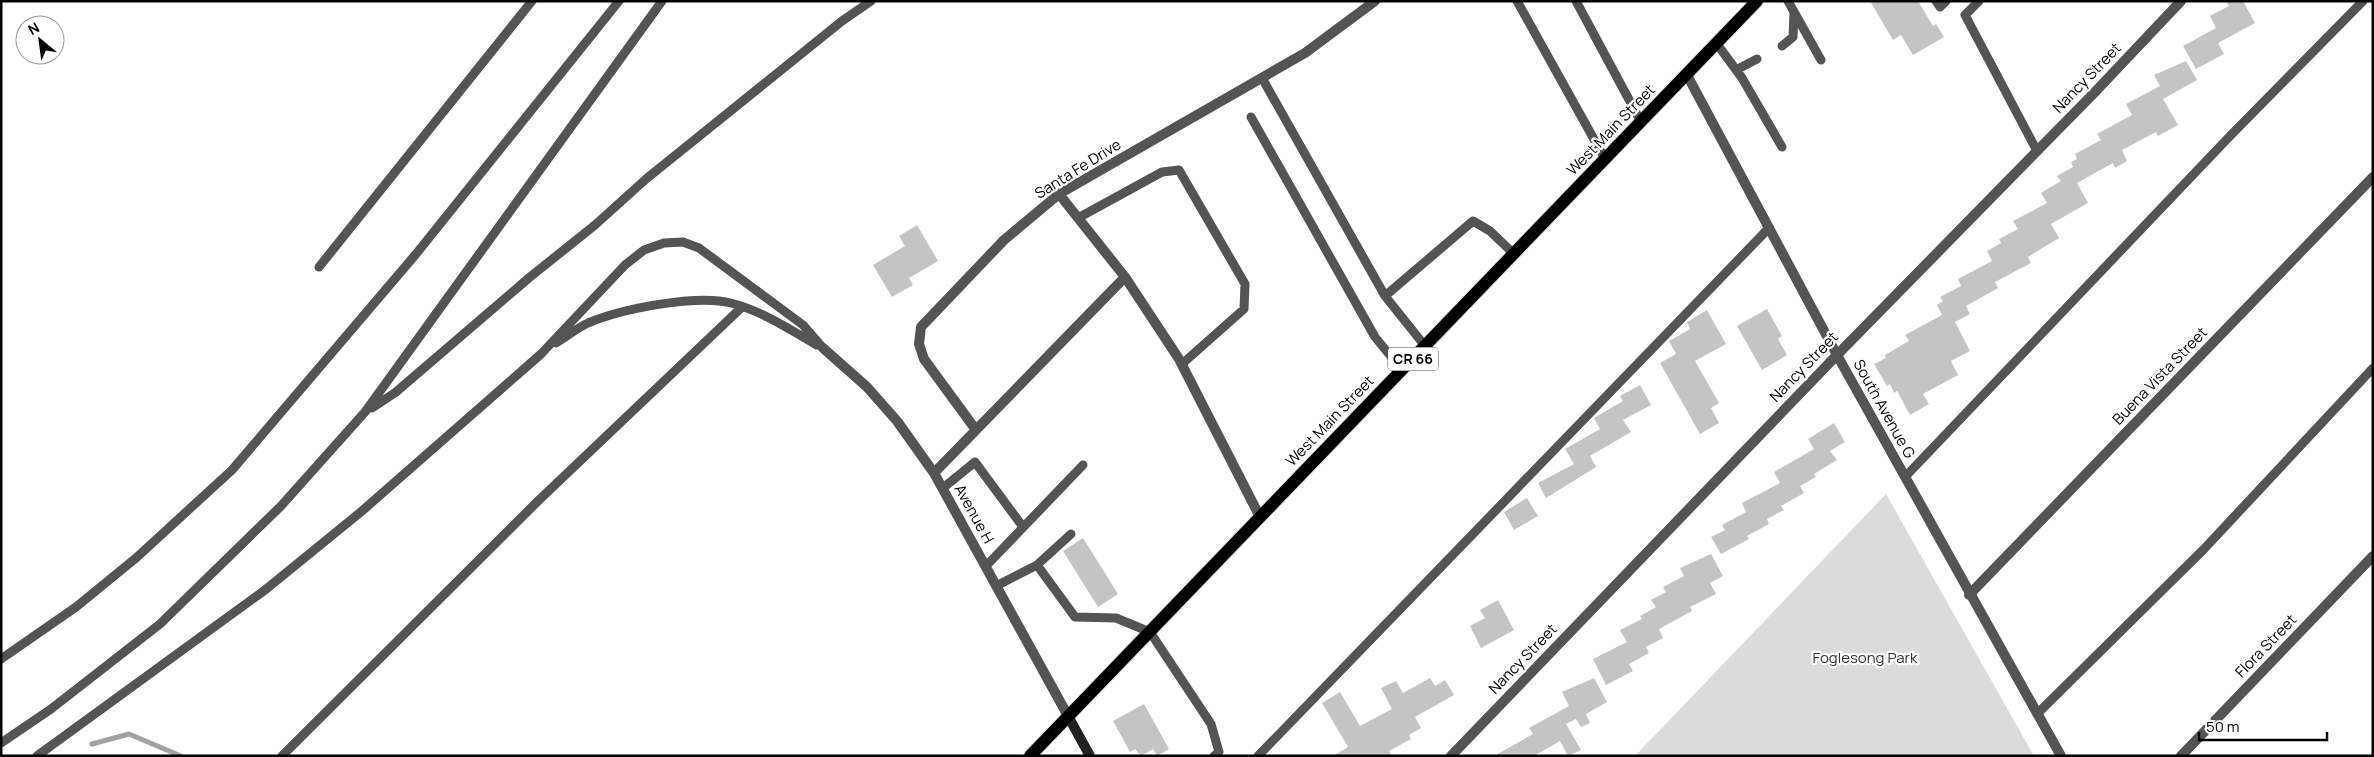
<svg xmlns="http://www.w3.org/2000/svg" width="2374" height="757" font-family="Manrope,sans-serif">
<style>
.green{fill:#dbdbdb}
.lines{fill:none;stroke-linecap:round;stroke-linejoin:round}
.stream{stroke:#a2a2a2;stroke-width:5}
.building{fill:#c4c4c4}
.primary-casing{stroke:#dbdbdb;stroke-width:14}
.lane{stroke:#545454;stroke-width:9}
.street{stroke:#545454;stroke-width:10}
.secondary{stroke:#212121;stroke-width:10}
.primary{stroke:#000;stroke-width:12}
.labels{text-anchor:middle;stroke-width:4.5;stroke-linejoin:round;paint-order:stroke}
.shield{fill:#fff;stroke:#4c4c4c;stroke-width:1}
.shield-label{font-size:14px;font-weight:bold;fill:#000}
.street-label{font-size:15px;fill:#000;stroke:#fff}
.park-label{font-size:15px;fill:#323232;stroke:#fff}
</style>
<rect width="100%" height="100%" fill="#fff"/>
<path class="green" d="M1886 494 2034 756H1635Z"/>
<g class="lines">
<path class="stream" d="M92 744 129 734 181 756"/>
</g>
<path class="building" d="M1870 1H1918L1933 26 1936 24 1944 37 1913 55 1901 35 1893 40Z
M2226 1H2243L2255 23 2218 43 2224 54 2196 69 2183 46 2216 28 2210 16 2229 6Z
M2186 61 2197 80 2163 99 2178 125 2158 136 2156 132 2122 150 2127 161 2115 168 2113 163 2077 183 2088 203 2051 224 2059 238 2028 257 2031 263 1995 282 1998 288 1966 306 1970 314 1955 322 1970 351 1951 361 1958 375 1923 394 1929 404 1910 415 1897 391 1894 393 1890 384 1887 386 1874 364 1886 358 1885 355 1909 341 1905 335 1942 315 1937 305 1943 301 1940 297 1961 286 1958 279 1992 261 1987 251 2001 243 1999 239 2018 229 2013 221 2047 203 2041 193 2061 181 2057 176 2073 167 2071 162 2077 159 2075 154 2101 140 2097 134 2132 115 2126 104 2160 86 2154 75Z
M917 225 938 261 909 278 913 285 892 297 873 265 905 246 899 236Z
M1767 309 1782 336 1778 339 1787 355 1762 370 1737 326Z
M1707 310 1726 344 1695 361 1719 403 1711 408 1719 423 1700 434 1660 363 1676 354 1669 341 1690 329 1687 322Z
M1640 385 1651 405 1623 420 1631 432 1590 456 1596 467 1546 498 1538 483 1574 464 1565 449 1600 429 1594 418 1623 401 1620 396Z
M1834 423 1845 442 1830 451 1837 460 1814 474 1816 477 1800 486 1804 493 1781 506 1784 510 1767 519 1769 524 1747 536 1749 539 1721 554 1711 537 1725 530 1722 525 1746 512 1742 503 1780 483 1774 472 1814 449 1808 439Z
M1527 498 1538 516 1514 530 1504 512Z
M1083 538 1118 594 1098 607 1063 551Z
M1711 554 1723 576 1710 583 1716 594 1690 607 1692 611 1659 629 1663 638 1646 647 1649 653 1629 664 1633 671 1606 685 1593 659 1627 642 1620 630 1642 619 1640 616 1656 607 1651 600 1666 592 1663 587 1684 576 1680 568Z
M1498 600 1514 630 1481 648 1470 626 1485 618 1480 610Z
M1430 678 1435 686 1445 680 1454 695 1415 717 1421 728 1409 735 1411 739 1389 751 1392 756H1333L1348 747 1322 703 1340 692 1360 726 1392 709 1381 688 1396 681 1403 693Z
M1594 678 1607 702 1586 714 1590 723 1581 727 1576 719 1566 724 1581 750 1568 756 1560 741 1534 756H1494L1533 734 1529 728 1569 706 1562 692Z
M1144 704 1169 749 1157 756 1153 749 1141 756 1135 749 1130 752 1113 721Z"/>
<g class="lines">
<defs>
<path id="primary" d="M1030 756 1757 1"/>
</defs>
<use href="#primary" class="primary-casing"/>
<path class="lane" d="M1517 1 1605 159
M1576 1 1641 122
M1788 1 1821 60
M1936 1 1940 7 1946 1
M1979 1 1965 15 2037 151
M1717 44 1742 78 1782 147
M1782 46 1793 37 1794 13
M1736 70 1757 59
M1262 78 1385 296 1425 346
M1251 117 1375 337 1402 370
M1078 218 1162 172 1179 170 1245 284 1244 309 1182 364
M319 267 532 1
M1385 296 1473 221 1490 231 1514 254
M556 343C566 337 577 328 588 323 621 309 696 294 731 303 762 311 789 329 817 345
M372 408 396 392 530 277 595 225 646 179 842 21 871 1
M1905 477 2230 136 2363 1
M943 488 975 462 1023 527
M1037 565 1075 617 1116 618 1150 632 1211 724 1219 752 1214 756
M986 566 1083 465
M996 586 1037 565 1071 534
M1 659 76 607 136 558 232 470 416 254 619 1
M2037 714 2204 549 2373 368
M1 743 51 709 160 624 281 506 365 412 662 1
M37 756 265 590 362 511 541 354 625 265 644 250 664 243 683 242 699 248 803 325 823 348
M282 756 538 501 742 307
M1258 756 1769 228"/>
<path class="street" d="M1687 75 1837 355 2061 756
M1059 194 1125 277 1179 359 1260 517
M823 348 867 387 897 421 934 473 1068 716
M976 430 924 359 919 344 921 327 1004 240 1059 194 1305 53 1375 1
M934 473 1125 277
M1969 595 2373 177
M1451 756 1837 355 2095 92 2181 1
M2181 756 2373 556"/>
<path class="secondary" d="M1068 716 1090 756"/>
<use href="#primary" class="primary"/>
</g>
<g class="labels">
<rect class="shield" x="1388" y="347.5" width="50" height="23" rx="4"/>
<g class="shield-label">
<text x="1413" y="364">CR 66</text>
</g>
<g class="street-label">
<text transform="translate(2087 78) rotate(-46)" y="5">Nancy Street</text>
<text transform="translate(1611 130) rotate(-46)" y="5">West Main Street</text>
<text transform="translate(1078 169) rotate(-32)" y="5">Santa Fe Drive</text>
<text transform="translate(1804 367) rotate(-46)" y="5">Nancy Street</text>
<text transform="translate(2160 376) rotate(-46)" y="5">Buena Vista Street</text>
<text transform="translate(1884 409) rotate(61)" y="5">South Avenue G</text>
<text transform="translate(1330 421) rotate(-46)" y="5">West Main Street</text>
<text transform="translate(974 514) rotate(61)" y="5">Avenue H</text>
<text transform="translate(2266 646) rotate(-46)" y="5">Flora Street</text>
<text transform="translate(1523 659) rotate(-46)" y="5">Nancy Street</text>
</g>
<g class="park-label">
<text x="1865" y="663">Foglesong Park</text>
</g>
</g>
<rect width="2374" height="757" fill="none" stroke="#000000" stroke-width="5"/>
<g transform="translate(40 40) rotate(331)"><circle r="24" fill="#ffffff" stroke="#999999"/>
<path d="M0-4L9 19L0 12L-9 19Z" fill="#000000"/>
<text y="-8" font-size="14" font-weight="bold" text-anchor="middle" fill="#000000">N</text>
</g>
<path d="M2199 732v8h128v-8" fill="none" stroke="#000000" stroke-width="2.5"/>
<text x="2206" y="732" font-size="15" fill="#000000" stroke="#ffffff" stroke-width="4" paint-order="stroke">50 m</text>
</svg>
